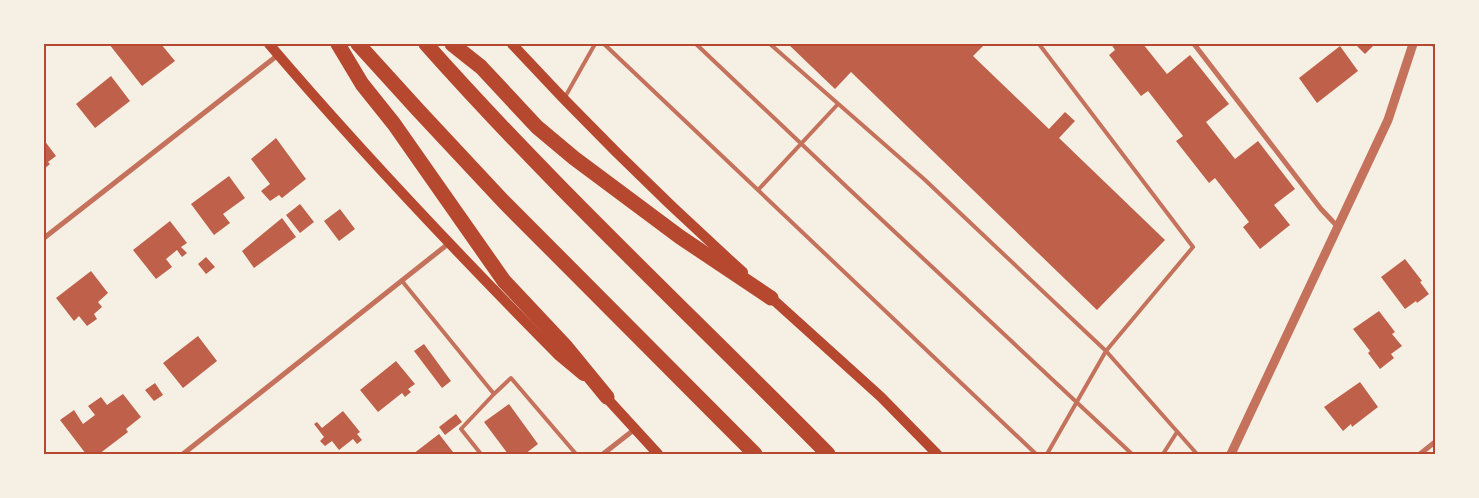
<svg xmlns="http://www.w3.org/2000/svg" width="1479" height="498" font-family="'Public Sans',sans-serif">
<style>
.building{fill:#bf614a}
.lines{fill:none;stroke-linecap:round;stroke-linejoin:round}
.service{stroke:#c5725c;stroke-width:4}
.minor{stroke:#c5725c;stroke-width:5}
.tertiary{stroke:#c5725c;stroke-width:9}
.secondary{stroke:#b5482f;stroke-width:10}
.motorway{stroke:#b5482f;stroke-width:15}
.neatline{fill:none;stroke:#b5482f;stroke-width:2}
</style>
<rect width="100%" height="100%" fill="#f6efe4"/>
<path class="building" d="M109 44H161L175 61 142 86Z
M788 44H985L973 56 1049 129 1065 112 1075 121 1059 138 1165 240 1097 310 851 72 835 89Z
M1111 44H1143L1167 74 1190 55 1229 104 1206 122 1235 159 1258 141 1295 189 1274 205 1290 225 1260 249 1243 227 1249 222 1215 178 1209 183 1176 141 1183 136 1148 91 1141 96 1109 55 1115 50Z
M1355 44H1371L1373 46 1365 54Z
M1340 46 1358 71 1317 103 1299 78Z
M111 76 130 101 95 128 76 104Z
M276 138 306 179 282 198 279 195 270 201 261 191 270 184 251 159Z
M44 140 56 156 48 162 50 164 44 169Z
M229 176 245 198 223 214 230 223 214 235 191 204Z
M300 204 314 222 300 233 286 215Z
M340 209 355 229 339 241 324 221Z
M282 218 296 237 254 268 242 251Z
M170 221 187 243 181 247 187 253 182 257 177 250 166 259 172 267 156 279 133 250Z
M206 257 215 267 206 274 198 264Z
M1405 259 1422 281 1420 282 1429 294 1417 303 1416 301 1405 309 1381 277Z
M91 271 108 293 98 302 102 307 94 314 97 319 87 326 79 316 74 321 56 298Z
M1379 311 1395 332 1392 334 1402 346 1391 354 1394 358 1380 369 1368 353 1370 351 1353 329Z
M198 336 217 361 183 388 163 363Z
M424 344 451 381 442 388 414 351Z
M396 361 415 384 408 389 411 392 405 397 402 393 378 412 360 390Z
M1360 382 1378 407 1352 427 1351 424 1343 431 1324 407Z
M155 383 163 395 154 401 145 390Z
M123 394 141 417 126 429 128 432 99 454H86L60 420 74 410 83 424 95 415 88 406 101 397 107 405Z
M509 404 538 444 525 454H508L484 422Z
M343 411 360 432 357 434 362 440 357 444 353 439 339 450 332 441 325 446 320 441 324 437 314 424 317 422 322 428Z
M456 414 462 422 445 435 439 427Z
M439 434 453 452 450 454H413Z"/>
<g class="lines">
<path class="service" d="M604 44 1036 454
M696 44 850 190 1132 454
M770 44 924 179 1106 351 1197 454
M1039 44 1193 247 1106 351 1047 454
M565 97 595 44
M758 190 838 104
M402 281 494 394 511 378 576 454
M481 454 461 429 494 394
M1163 454 1177 432"/>
<path class="minor" d="M1194 44 1321 209 1338 227
M1434 44 1435 46
M44 238 278 55
M183 454 448 244
M603 454 635 429
M1420 454 1435 442"/>
<path class="tertiary" d="M1231 454 1388 120 1413 44"/>
<path class="secondary" d="M269 44C361 152 459 255 559 356L583 376
M512 44C585 123 663 200 743 272
M767 294 881 397 937 454
M603 394 658 454"/>
<path class="motorway" d="M338 44 362 84 394 124 504 281 566 347 607 397
M358 44 418 110 503 201 755 454
M426 44C553 187 694 318 828 454
M452 44 481 67 537 127 574 158 680 237 771 298"/>
</g>
<rect width="1479" height="498" fill="none" stroke="#f6efe4" stroke-width="90"/>
<rect x="45" y="45" width="1389" height="408" class="neatline"/>
</svg>
